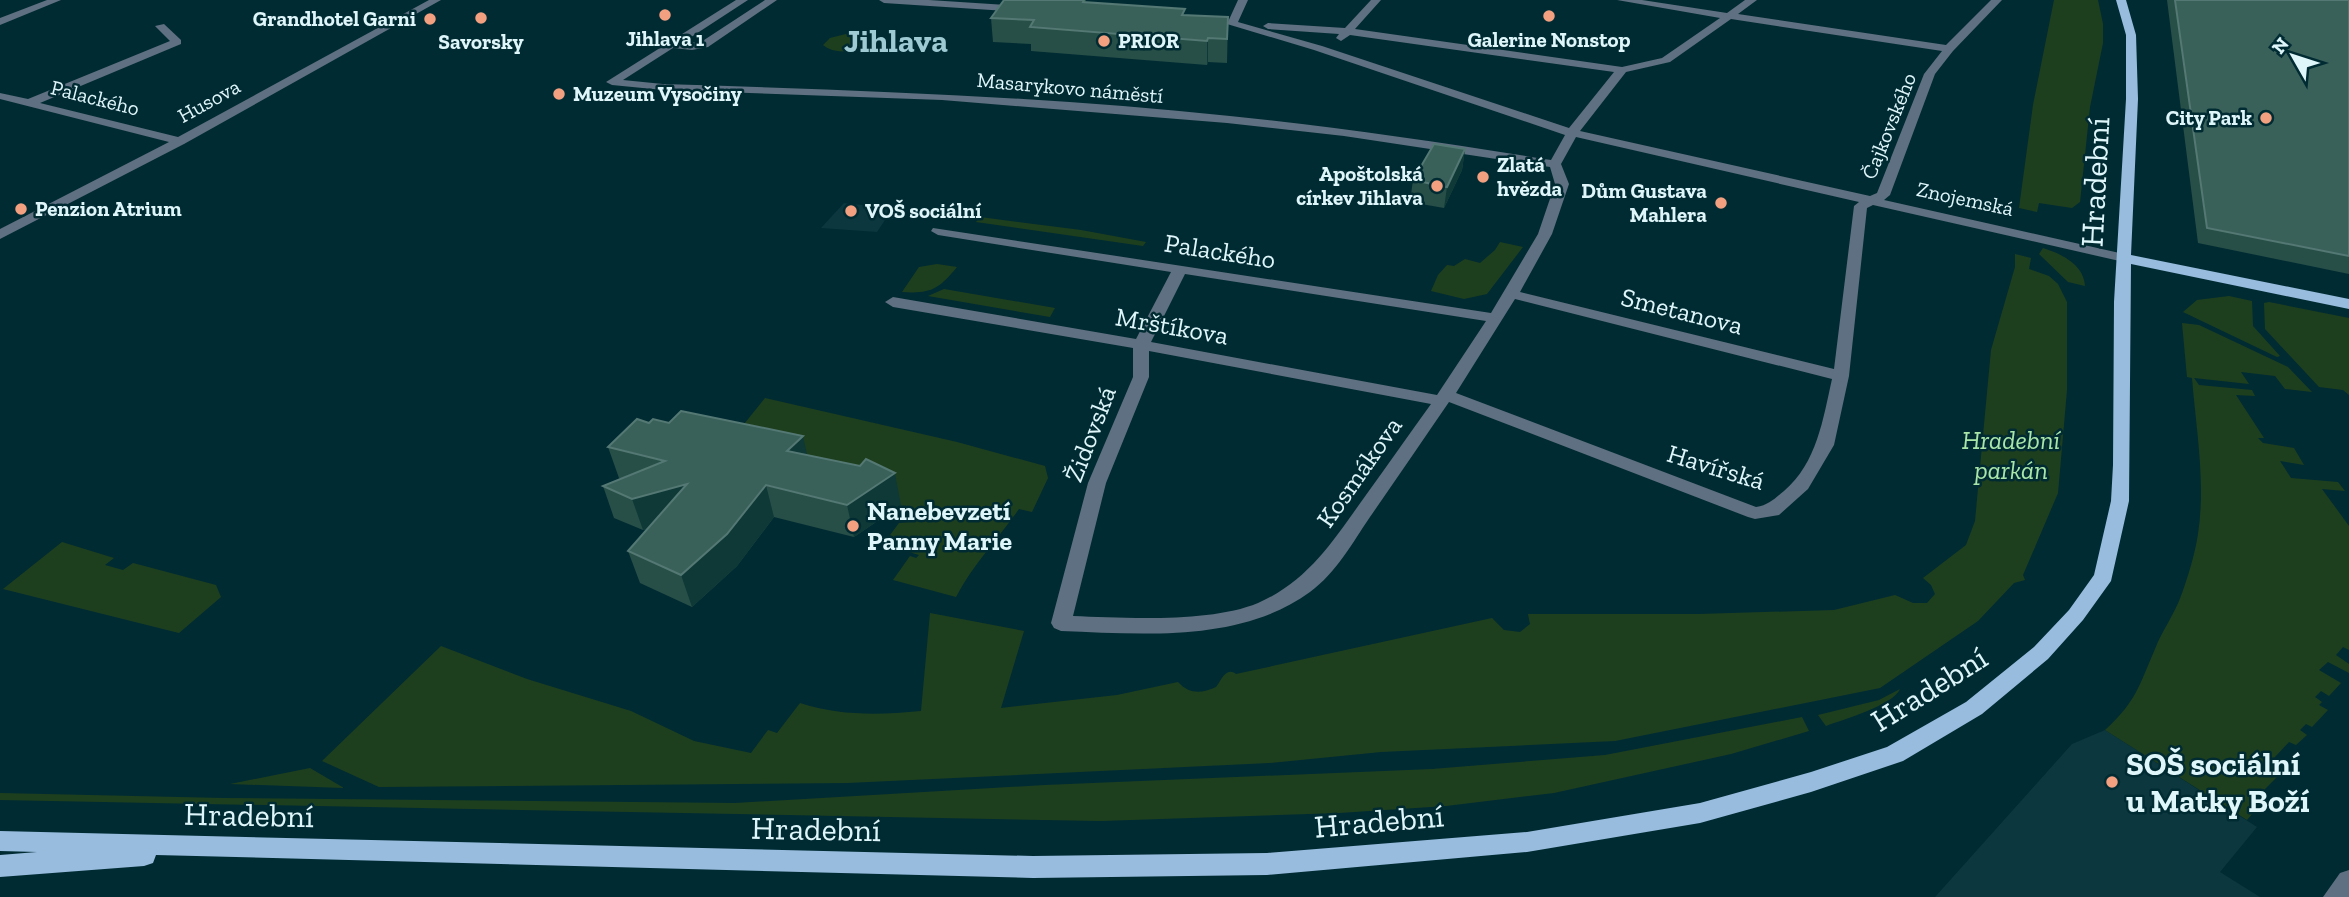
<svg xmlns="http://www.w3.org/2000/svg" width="2349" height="897" font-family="'Zilla Slab',serif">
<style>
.built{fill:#0c373f}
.green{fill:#1e3f1e}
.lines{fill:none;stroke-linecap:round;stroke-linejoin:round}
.minor{fill:#5e7081;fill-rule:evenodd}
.major{fill:#97bcde;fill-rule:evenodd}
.wall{fill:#274f47}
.shaded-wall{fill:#0f3937}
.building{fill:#3a605a;stroke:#547873;stroke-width:2}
.poi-dot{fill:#f2a080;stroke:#002b33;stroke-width:2.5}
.labels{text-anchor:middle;stroke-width:5;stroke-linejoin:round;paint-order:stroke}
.far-poi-label{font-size:21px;font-weight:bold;fill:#def5f9;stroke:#002b33;text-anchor:start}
.far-street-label{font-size:21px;fill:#def5f9;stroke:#002b33}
.street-label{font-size:26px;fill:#def5f9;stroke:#002b33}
.park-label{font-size:26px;font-style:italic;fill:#a9e6a8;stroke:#002b33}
.poi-label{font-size:26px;font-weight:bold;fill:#def5f9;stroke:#002b33;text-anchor:start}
.near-street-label{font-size:32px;fill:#def5f9;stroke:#002b33}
.near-poi-label{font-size:32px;font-weight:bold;fill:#def5f9;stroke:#002b33;text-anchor:start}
.far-town-label{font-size:33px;font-weight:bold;fill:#9ecad4;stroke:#002b33}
</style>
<rect width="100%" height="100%" fill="#002b33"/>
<path class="built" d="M844 203 908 210 902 218 885 220 877 232 821 228Z
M2105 730 2257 827 2220 872 2260 897H1935L2072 744Z"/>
<path class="green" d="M2054 0H2098L2103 24V43L2090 107 2080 202 2072 208 2039 203 2037 212 2019 208 2033 105Z
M846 34 864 35 871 40C859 52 837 56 823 45L830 38Z
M980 217 1081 230 1146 242 1143 246 976 222Z
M1500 242 1523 247 1487 294 1464 299 1431 291 1438 275 1447 265 1454 266 1465 259 1480 263 1495 250Z
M2043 248C2062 254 2084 265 2085 286L2068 282 2039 254Z
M2015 254 2031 258 2029 269 2049 276 2058 284 2067 302V390L2058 493 2023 575 2025 580 2014 583 1978 621 1880 688 1615 741 1381 752 1269 763 847 783 379 787 322 761 441 646 527 679 631 711 694 741 751 753 768 730 777 733 800 703C839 716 880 715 921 711L930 613 1024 631 1001 708 1117 695 1178 682C1189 694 1201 694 1216 687 1221 681 1226 666 1236 674L1492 618 1504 630 1520 632 1530 624 1528 614H1699L1834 610 1895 595 1913 603H1927L1935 594 1931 585 1923 578 1966 545 1975 521 1991 350 2015 267Z
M937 264 957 267C939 289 931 294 902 292L919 267Z
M944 289 1055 308 1050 317 928 296Z
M2229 296 2252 301 2253 326 2280 356 2277 357 2183 312 2197 300Z
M2269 302 2349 318V395L2343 390 2319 387 2265 329 2264 303Z
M2182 323 2199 325 2288 367 2312 392 2285 389 2275 376 2241 372 2249 384 2194 378 2199 385 2252 390 2255 396 2236 395 2264 438H2258L2263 443 2294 448 2304 465 2280 461 2291 478 2338 482 2345 491 2322 489 2349 526V650L2343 647 2336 655 2349 664V673L2328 662 2319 670 2341 683 2329 696 2321 691 2315 697 2322 702 2319 705 2328 710 2312 727 2306 724 2300 730 2307 735 2296 745 2289 742 2274 758 2280 762 2277 766 2284 770 2262 792 2267 796 2247 820 2105 730C2136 702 2139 686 2155 649 2162 631 2174 615 2181 596 2188 577 2195 554 2198 534 2206 483 2196 428 2192 378L2187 377Z
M765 398 957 442 1045 466 1048 478 1032 512 1019 509C998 539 973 564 956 597L893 580 910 556 916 558 919 555 889 546 895 538 890 535 899 523 908 522 899 520 894 509 724 449Z
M62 542 114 558 105 565 123 570 133 563 216 585 221 597 179 633 3 589Z
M1900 689C1892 706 1844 719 1826 726L1818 715 1879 700Z
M1802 717 1809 731 1731 754 1554 793 1446 806 1339 813 1101 821 0 800V793L223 798 735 803 1045 785 1432 769 1605 755Z
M310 768 344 788 230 784Z"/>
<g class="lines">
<path class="minor" d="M47 0H61L0 25V18Z
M429 0H441L184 144 0 239V229L169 142 0 99V93L28 99 170 41 155 26 164 24 181 40V44L40 103 178 137Z
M736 0H748L682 43 701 42 765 0H777L708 47 692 50 673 48 623 80 663 84C852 90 1042 96 1230 116 1338 127 1444 143 1551 160L1565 135 1314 50 1227 24 1238 0H1248L1238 22 1322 46 1569 128 1614 72 1350 35 1341 41 1336 38 1339 34 1268 29 1263 26 1268 23 1345 28 1371 0H1381L1355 29 1622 67 1662 58 1720 18 1617 0H1642L1727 13 1745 0H1757L1738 14 1946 45 1991 0H2002L1953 51 1935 74 1890 195 1884 200 2124 254 2131 258 2124 262 1873 205 1867 208 1849 376 1834 445 1808 489 1779 515 1755 519 1748 517 1449 402C1423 440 1397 478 1370 517 1353 542 1336 573 1310 592 1240 643 1143 634 1061 631L1054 628 1051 623 1088 483 1133 377V348L893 307 885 302 893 297 1136 339 1171 272 938 235 931 231 933 228 1491 313 1538 234 1555 184 1550 167 1344 136 1227 123 942 100 663 90 612 85 606 82ZM1731 19 1942 51 1924 74 1877 193 1870 196 1580 131 1626 72 1670 62ZM1576 137 1859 202 1854 206 1834 369 1520 292 1552 234 1569 184 1561 164ZM1185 274 1486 321 1437 395 1151 342ZM1515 299 1832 379C1823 419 1817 463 1784 491 1774 499 1769 505 1756 507L1456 393ZM1149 351 1431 404C1409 434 1388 465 1366 495 1335 538 1309 581 1258 603 1210 623 1125 618 1073 616L1106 483 1149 377Z
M879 0H929L1020 6 1025 9 1020 12 884 3Z
M2349 870V897H2323L2340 873Z"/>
<path class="major" d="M2116 0H2126L2136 35 2138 99 2131 255 2349 299V309L2131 264 2129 501 2111 581 2083 620 2048 659 1982 714 1903 761 1811 792 1700 823 1527 852 1267 875 1033 878 156 855 153 863 144 866 0 877V855L37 852 0 851V831L1033 856 1267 853 1527 832 1700 803 1811 772 1887 747 1966 702 2034 647 2069 610 2094 575 2111 501 2113 465 2114 302 2126 99V35Z"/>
</g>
<path class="wall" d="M1004 0H1086V2L1185 15 1228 17 1227 63 1208 62 1207 65 1031 51V44L993 42 991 18Z
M2167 0H2349V274L2198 243Z
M1465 149 1462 170 1444 208 1410 202 1413 180Z
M649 423H669L807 455 901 505 854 537 774 517 737 566 692 607 640 583 628 551 647 529 643 530 614 518 603 486 621 479 619 478 608 447Z"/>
<path class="shaded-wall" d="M1208 38V62L1207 65V41Z
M1465 149 1462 170 1444 208 1447 187Z
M803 436 810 467 787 451Z
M895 473 901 505 854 537 847 505Z
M687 484 697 516 643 530 632 499Z
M766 485 774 517 737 566 692 607 681 575Z"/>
<path class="building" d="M1004 0H1084L1083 2 1185 9 1182 15 1228 17 1227 39 1208 38 1207 41 1030 27 1034 20 991 18Z
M2175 0H2349V256L2207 228Z
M1434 144 1465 149 1447 187 1413 180Z
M681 411 803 436 787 451 860 466 866 459 895 473 847 505 766 485 727 534 681 575 628 551 687 484 632 499 603 486 665 461 608 447 637 419 649 423 653 419 669 423Z"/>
<g class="poi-dot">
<circle cx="665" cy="15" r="7"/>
<circle cx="1549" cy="16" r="7"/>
<circle cx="481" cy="18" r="7"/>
<circle cx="430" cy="19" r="7"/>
<circle cx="1104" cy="41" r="7"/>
<circle cx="559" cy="94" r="7"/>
<circle cx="2266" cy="118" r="7"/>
<circle cx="1483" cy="177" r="7"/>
<circle cx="1437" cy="186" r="7"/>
<circle cx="1721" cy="203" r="7"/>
<circle cx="21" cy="209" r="7"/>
<circle cx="851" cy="211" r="7"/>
<circle cx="853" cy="526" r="7"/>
<circle cx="2112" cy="782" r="7"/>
</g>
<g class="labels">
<g class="far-poi-label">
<text x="416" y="26" text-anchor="end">Grandhotel Garni</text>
<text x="665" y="46" text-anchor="middle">Jihlava 1</text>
<text x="1549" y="47" text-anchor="middle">Galerine Nonstop</text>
<text x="1118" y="48">PRIOR</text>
<text x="481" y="49" text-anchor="middle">Savorsky</text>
<text x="573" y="101">Muzeum Vysočiny</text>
<text x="2252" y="125" text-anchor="end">City Park</text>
<text x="1497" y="172">Zlatá<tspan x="1497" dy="24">hvězda</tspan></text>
<text x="1423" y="181" text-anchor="end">Apoštolská<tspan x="1423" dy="24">církev Jihlava</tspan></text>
<text x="1707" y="198" text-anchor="end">Dům Gustava<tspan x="1707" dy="24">Mahlera</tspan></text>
<text x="35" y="216">Penzion Atrium</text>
<text x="865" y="218">VOŠ sociální</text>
</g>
<g class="far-street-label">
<text transform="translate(1070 88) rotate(5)" y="7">Masarykovo náměstí</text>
<text transform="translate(95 98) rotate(14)" y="7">Palackého</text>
<text transform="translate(209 101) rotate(-29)" y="7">Husova</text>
<text transform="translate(1889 126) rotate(-68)" y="7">Čajkovského</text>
<text transform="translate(1965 199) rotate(12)" y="7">Znojemská</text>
</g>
<g class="street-label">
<text transform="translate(1220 251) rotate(9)" y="9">Palackého</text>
<text transform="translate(1682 311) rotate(14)" y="9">Smetanova</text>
<text transform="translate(1172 326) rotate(10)" y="9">Mrštíkova</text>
<text transform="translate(1090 434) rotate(-69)" y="9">Židovská</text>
<text transform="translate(1716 467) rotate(17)" y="9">Havířská</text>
<text transform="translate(1359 472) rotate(-55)" y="9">Kosmákova</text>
</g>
<g class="park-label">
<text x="2011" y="449">Hradební<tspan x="2011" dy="30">parkán</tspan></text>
</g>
<g class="poi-label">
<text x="867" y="520">Nanebevzetí<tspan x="867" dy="30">Panny Marie</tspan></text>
</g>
<g class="near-street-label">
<text transform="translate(2095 182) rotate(-87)" y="11">Hradební</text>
<text transform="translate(1929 689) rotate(-32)" y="11">Hradební</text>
<text transform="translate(249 815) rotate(1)" y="11">Hradební</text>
<text transform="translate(1379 821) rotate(-5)" y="11">Hradební</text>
<text transform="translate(816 829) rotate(1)" y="11">Hradební</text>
</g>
<g class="near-poi-label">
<text x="2126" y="775">SOŠ sociální<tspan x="2126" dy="37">u Matky Boží</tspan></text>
</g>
<g class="far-town-label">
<text x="896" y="52">Jihlava</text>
</g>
</g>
<g transform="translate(2293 56) rotate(309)" stroke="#002b33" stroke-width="5" paint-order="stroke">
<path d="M0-5L12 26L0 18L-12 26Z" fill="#def5f9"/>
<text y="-10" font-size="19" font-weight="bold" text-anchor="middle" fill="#def5f9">N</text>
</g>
</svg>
